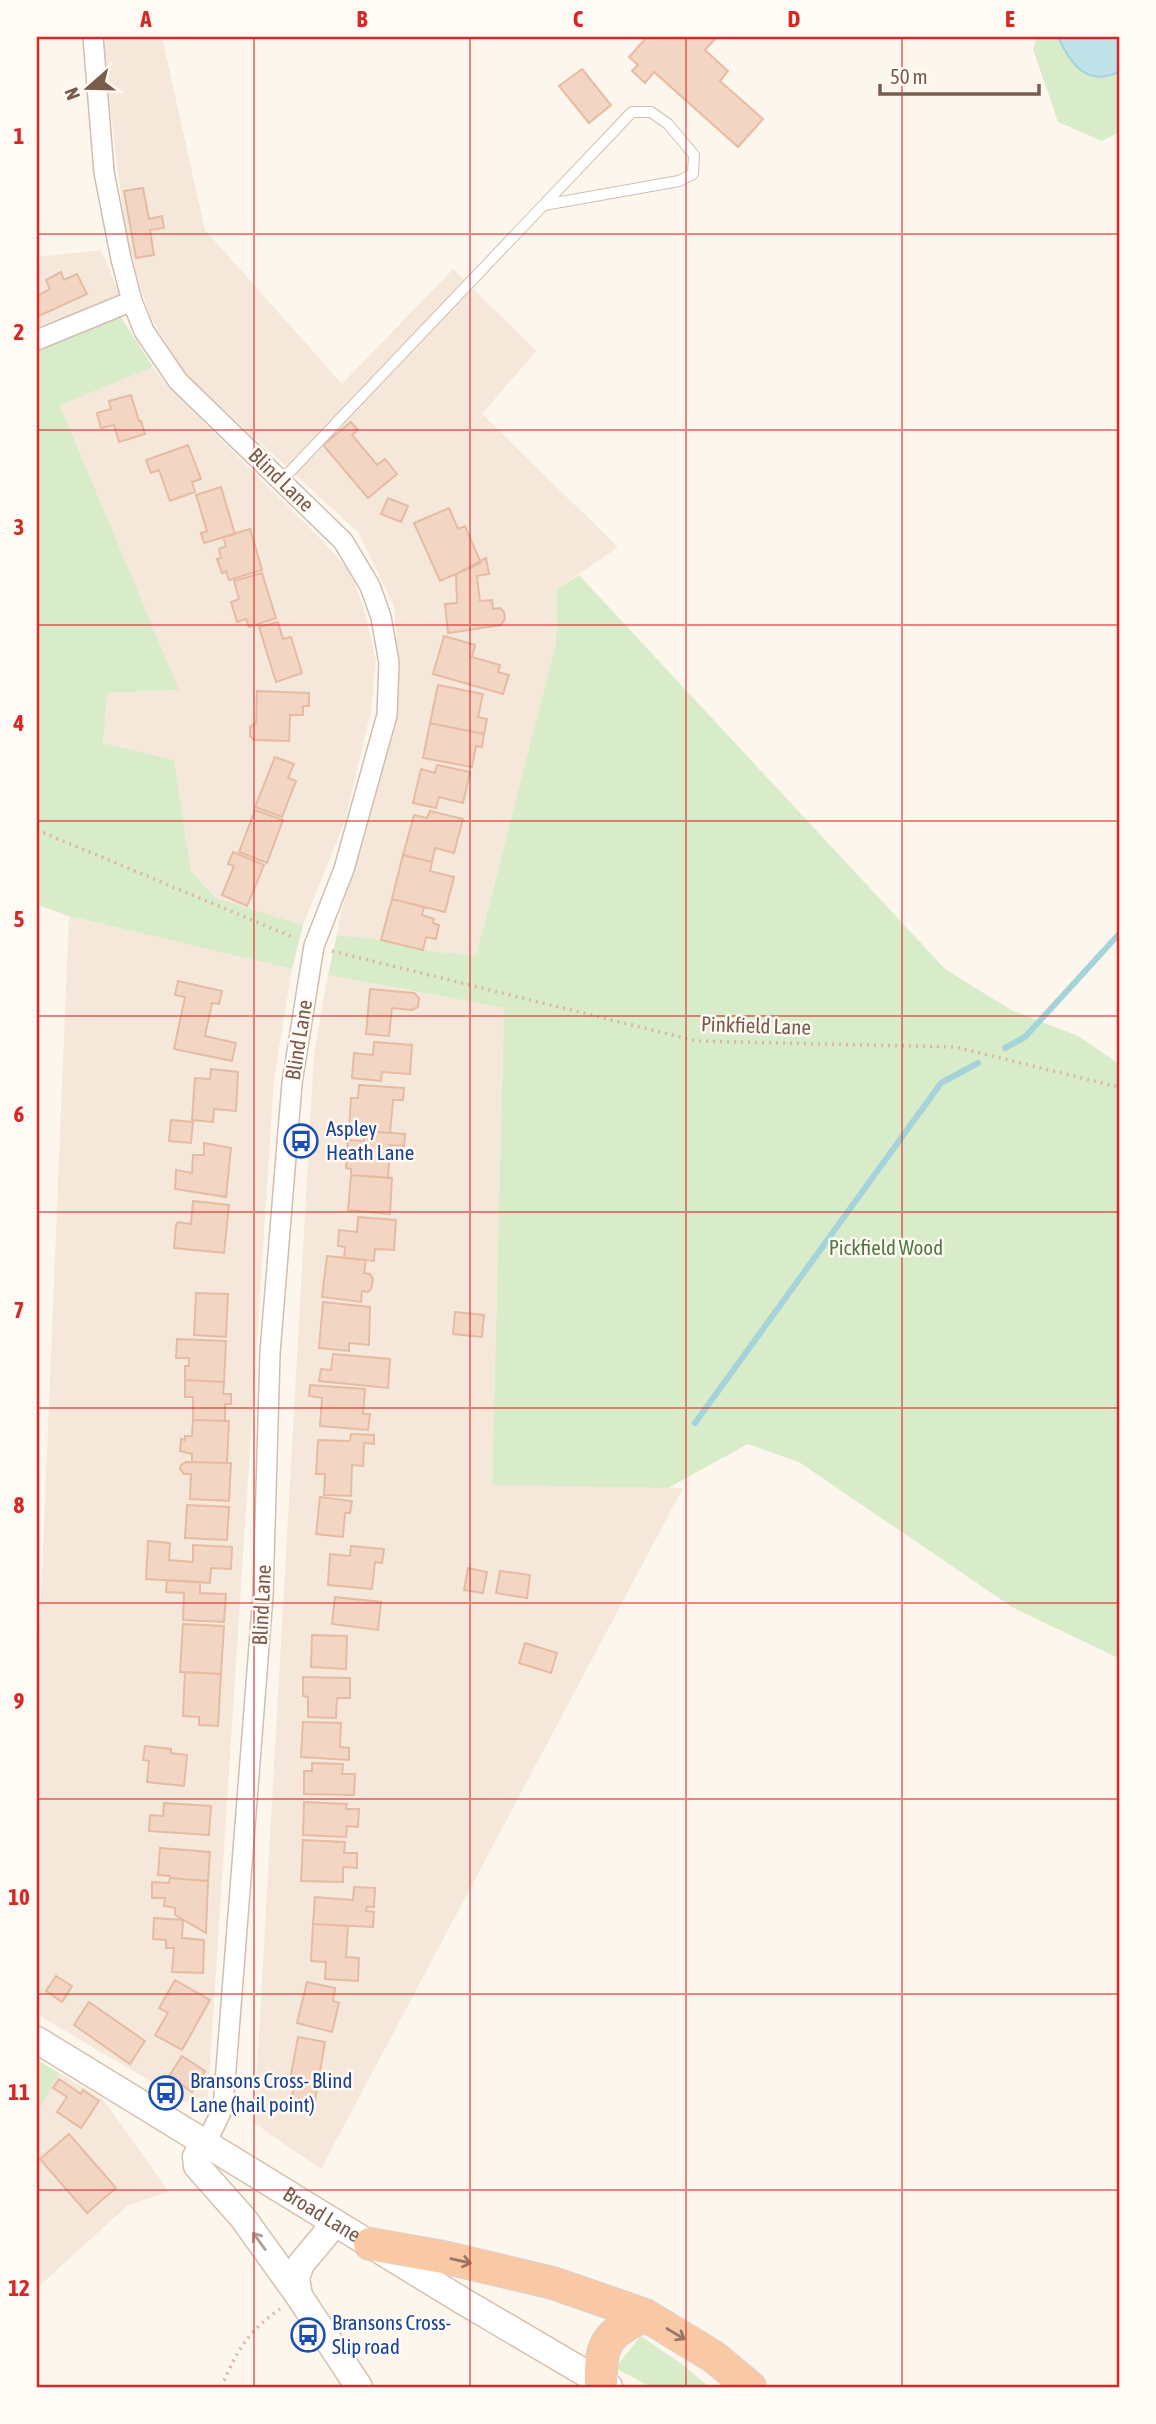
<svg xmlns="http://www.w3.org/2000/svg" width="1156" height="2424" font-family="'Asap Condensed',sans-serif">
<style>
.residential{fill:#f5e8da}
.green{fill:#d8ecc9}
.water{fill:#bfe3e8;stroke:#a5d3da;stroke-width:2}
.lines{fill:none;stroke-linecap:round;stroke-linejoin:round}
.stream{stroke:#a5d3da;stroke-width:6}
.building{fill:#f3d5c3;stroke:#e6bba3;stroke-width:2}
.service-casing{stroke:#d1beb0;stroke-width:12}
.minor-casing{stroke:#d1beb0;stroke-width:22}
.secondary-casing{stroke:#d6c0b0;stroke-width:29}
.trunk-casing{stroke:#dad1cd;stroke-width:34}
.path{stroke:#d9b8a5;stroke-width:3.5;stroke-dasharray:2 5;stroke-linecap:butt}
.service{stroke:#fff;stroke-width:10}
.minor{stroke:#fff;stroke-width:19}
.secondary{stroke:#fff;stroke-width:26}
.trunk{stroke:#f9c8a4;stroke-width:32}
.oneway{stroke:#af9d94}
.oneway2{stroke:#9a7763}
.grid{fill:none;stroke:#d62828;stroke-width:2;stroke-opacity:0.55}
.labels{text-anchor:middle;stroke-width:5;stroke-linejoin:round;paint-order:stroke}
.street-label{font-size:21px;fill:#7a5c4d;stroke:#fffaf3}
.transit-label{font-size:21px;fill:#164399;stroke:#fffaf3;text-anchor:start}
.park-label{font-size:21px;fill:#537a41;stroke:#fffaf3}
.neatline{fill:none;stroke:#d62828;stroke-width:2.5}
.grid-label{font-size:23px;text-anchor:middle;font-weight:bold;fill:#d62828}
</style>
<rect width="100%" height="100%" fill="#fdf6ec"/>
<path class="residential" d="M102 37H162L205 230 342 384 453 269 536 351 482 414 618 547 557 589 556 643 476 956 423 950 381 940 337 935 342 908 390 743 398 666 394 606 358 532 185 374 151 318 127 247Z
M101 250 121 297 37 327V257Z
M153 367 168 387 318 536 350 571 364 609 376 661 371 711 345 821 303 925 216 898 191 871 174 760 103 743 106 693 178 690 60 404Z
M69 916 292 969 274 1079 208 2095 185 2102 37 2014V1694Z
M328 975 504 1008 492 1485 683 1488 321 2169 254 2123 314 1053Z
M37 2060 103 2099 169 2192 128 2205 37 2288Z"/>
<path class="green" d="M1037 37H1058L1112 75 1119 72V132L1102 141 1058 122 1033 49Z
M121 317 153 367 60 405 179 690 107 693 103 743 174 760 191 871 216 898 303 925 292 969 69 916 37 905V351Z
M579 575 945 969 1011 1010 1078 1036 1119 1064V1656L1116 1657 1012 1607 799 1462 748 1444 668 1488 492 1485 504 1008 328 975 337 935 381 940 423 950 476 956 556 643 557 589Z
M37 2060 59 2073 37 2113Z
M641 2336 684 2366 709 2387H651L615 2368Z"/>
<path class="water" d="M1058 37H1119V72C1086 87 1071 64 1058 37Z"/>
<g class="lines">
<path class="stream" d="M1005 1048 1025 1037 1119 934
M695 1423 941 1083 978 1063"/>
</g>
<path class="building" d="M647 37H717L705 50 728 71 720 81 763 119 738 147 654 72 645 83 632 71 638 65 629 57Z
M582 69 611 105 589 123 559 86Z
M143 188 149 219 162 216 164 228 150 230 154 255 136 258 124 191Z
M61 272 64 280 77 274 87 294 39 316 37 312V296L50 289 46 280Z
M131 395 139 421H141L145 434 119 442 114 425 101 428 97 413 111 409 109 401Z
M351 422 358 430 352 435 377 465 385 459 397 474 368 498 323 445Z
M188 445 201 479 192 482 195 492 170 501 159 470 151 473 146 460Z
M221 487 235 534 204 543 201 533 207 531 196 495Z
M388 498 408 506 401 522 381 514Z
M449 508 458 529 465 526 481 563 440 581 414 523Z
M250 529 262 570 229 580 226 571 222 573 217 559 221 558 219 549 226 546 223 537Z
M486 558 489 574 477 576 480 601 492 600 493 609 500 608 504 612 505 619 501 625 448 633 445 604 457 603 456 574Z
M262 573 276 618 249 627 246 619 237 622 231 602 239 599 234 581Z
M278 622 283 639 291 637 302 673 276 682 259 627Z
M444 636 475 645 472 657 500 665 498 672 509 675 503 694 433 674Z
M438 685 483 694 478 717 487 719 484 734 430 723Z
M257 691 309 693V706H303V715H290L289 741 254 740 250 736V727L256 723Z
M430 723 484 734 482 747 476 746 472 767 423 758Z
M275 757 294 764 288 778 296 781 282 817 255 807Z
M437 765 470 772 463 803 439 797 436 808 413 803 421 769 435 773Z
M255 810 283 820 267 863 239 852Z
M430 811 463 819 454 853 435 848 432 862 403 855 414 815 427 818Z
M233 852 264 865 247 906 222 895 234 866 228 864Z
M403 855 432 862 430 871 454 877 445 912 392 899Z
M392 899 424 907 422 915 434 919 433 923 439 925 436 939 426 937 423 950 381 940Z
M178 981 222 991 219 1004 212 1003 205 1036 236 1043 232 1061 174 1049 185 997 175 995Z
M370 989 414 993 419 998 418 1007 412 1010 392 1008 389 1036 366 1034Z
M374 1042 412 1045 410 1074 382 1072 381 1081 352 1078 354 1053 373 1055Z
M211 1069 238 1072 236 1111 214 1109 213 1122 192 1120 195 1078 210 1079Z
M359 1085 404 1088 403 1100H393L390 1133 349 1130 351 1098H358Z
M171 1120 193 1122 191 1143 169 1141Z
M364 1131 405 1134 404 1146 390 1145 388 1178 351 1175V1169L346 1168 348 1140 364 1141Z
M204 1143 231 1148 226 1197 175 1189 176 1170 192 1173 193 1155H204Z
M351 1175 392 1178 390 1214 348 1210Z
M193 1201 229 1205 224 1253 174 1248 176 1225 178 1222 191 1224Z
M358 1217 396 1220 394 1250 375 1249 374 1261 344 1258 345 1247 338 1246 339 1230 357 1232Z
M327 1256 366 1260 364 1273 370 1274 373 1279 371 1289 368 1292 362 1291 361 1302 322 1297Z
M196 1293 228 1294 226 1337 194 1335Z
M323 1302 370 1307 369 1345 349 1343V1351L319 1348Z
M455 1312 484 1315 482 1337 453 1334Z
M177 1339 226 1341 224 1382 185 1380V1366H189V1358H176Z
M333 1354 390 1359 388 1388 319 1381 321 1369 331 1370Z
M185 1380 224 1382 223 1394H231V1404H225V1421L193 1420V1397H185Z
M310 1385 365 1389 363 1414H370L368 1430 320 1426 322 1398 309 1396Z
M193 1420 229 1421 227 1463 192 1462V1454L180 1451 181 1439 185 1440V1436H192Z
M351 1434 374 1435V1444L364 1443 363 1466 352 1465 351 1496 324 1495 325 1474H316L318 1440 350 1441Z
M186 1462 231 1463 229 1501 190 1499 191 1474H184L180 1469 181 1465Z
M320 1497 352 1501 350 1513H345L343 1537 316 1534Z
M187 1505 229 1507 227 1540 185 1538Z
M148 1541 170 1543 169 1560 193 1562V1545L232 1547 231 1569 211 1568 210 1583 146 1579Z
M351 1546 384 1549 382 1563 375 1562 372 1589 328 1585 330 1554 350 1556Z
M468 1568 487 1572 483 1593 464 1590Z
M500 1571 530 1575 527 1598 496 1593Z
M167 1580 200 1582V1593L226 1594 224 1622 183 1620 184 1593 166 1592Z
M335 1597 381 1602 378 1630 332 1624Z
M183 1624 224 1626 221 1674 180 1672Z
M312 1635 347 1636 346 1669 311 1667Z
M525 1643 557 1653 551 1673 519 1663Z
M185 1672 221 1674 218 1726 199 1725V1717L183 1716Z
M303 1677 350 1678V1698H337L336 1718 308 1717V1697L303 1696Z
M303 1722 341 1723 340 1747 349 1748V1760L301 1757Z
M145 1746 171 1749V1753L187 1755 184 1786 147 1782 149 1761 143 1760Z
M312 1763 343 1764 342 1774H355L354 1795 304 1794V1771H312Z
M304 1802 347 1804 346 1809H359L358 1827 347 1826 346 1837 303 1835Z
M164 1803 211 1806 209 1835 149 1831 150 1815 163 1816Z
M303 1840 345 1842 344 1853H357V1868L343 1867V1882L301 1881Z
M160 1848 210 1852 208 1881 170 1878V1876L158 1875Z
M170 1878 208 1881 206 1933 175 1915V1908L164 1906 165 1898H152V1882L169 1883Z
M354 1887 375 1888 374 1907H367L366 1911 374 1912 373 1927 313 1924 315 1897 353 1900Z
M154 1918 183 1920 182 1938 204 1940 203 1973 172 1972 174 1948H166V1940L153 1939Z
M313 1924 348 1926 346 1957 359 1958 358 1981 325 1979 326 1962 311 1961Z
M56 1976 72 1986 62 2002 46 1991Z
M175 1980 210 2000 182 2050 155 2035 168 2013 159 2008Z
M307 1982 335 1988 333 2001 339 2003 332 2032 297 2023Z
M89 2002 145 2041 130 2064 74 2025Z
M298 2037 325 2042 314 2107 291 2102 295 2080H290Z
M182 2056 205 2071 192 2092 169 2076Z
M59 2079 81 2094 83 2090 99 2101 81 2128 57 2112 67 2097 53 2088Z
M69 2134 116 2188 87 2213 40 2159Z"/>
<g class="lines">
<defs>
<path id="service" d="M282 480 632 112H651L668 124 694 155 693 174 679 181 544 205"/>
<path id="minor" d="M93 37 104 172 121 259 132 301 144 331 178 381 343 541 370 586 381 617 389 663 387 715 344 869 314 946 292 1083 270 1353 263 1595 223 2108 212 2131 203 2143
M37 340 132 301"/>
<g id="secondary">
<path id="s1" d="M37 2040 461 2300 609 2387"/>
<path d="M203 2143 196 2157 197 2166 243 2218 299 2296"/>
<path d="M335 2223 301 2264 296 2277 299 2296 359 2387"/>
</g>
<path id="trunk" d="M370 2244 443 2257 553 2283 645 2315 714 2357 750 2387
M601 2382C600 2340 609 2334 645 2315"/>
</defs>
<use href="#service" class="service-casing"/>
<use href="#minor" class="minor-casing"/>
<use href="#secondary" class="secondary-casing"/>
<use href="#trunk" class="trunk-casing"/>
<path class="path" d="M37 830 295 938
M332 951 697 1041 955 1047 1119 1087
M221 2387C238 2350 246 2333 280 2309"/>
<use href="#service" class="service"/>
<use href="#minor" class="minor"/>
<use href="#secondary" class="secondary"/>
<use href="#trunk" class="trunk"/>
</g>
<defs><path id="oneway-shaft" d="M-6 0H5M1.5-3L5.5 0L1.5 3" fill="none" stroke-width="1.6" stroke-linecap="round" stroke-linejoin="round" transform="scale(1.75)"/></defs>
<use class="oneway" href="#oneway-shaft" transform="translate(259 2241) rotate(-126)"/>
<g class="oneway2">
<use href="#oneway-shaft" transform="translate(461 2261) rotate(13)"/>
<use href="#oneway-shaft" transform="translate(676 2334) rotate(31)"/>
</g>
<path class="grid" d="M254 37V2387M470 37V2387M686 37V2387M902 37V2387M37 234H1119M37 430H1119M37 625H1119M37 821H1119M37 1016H1119M37 1212H1119M37 1408H1119M37 1603H1119M37 1799H1119M37 1994H1119M37 2190H1119"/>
<defs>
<symbol id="bus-ring" viewBox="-11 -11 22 22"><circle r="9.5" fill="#fffaf3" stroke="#1a4fb4" stroke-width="1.5"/><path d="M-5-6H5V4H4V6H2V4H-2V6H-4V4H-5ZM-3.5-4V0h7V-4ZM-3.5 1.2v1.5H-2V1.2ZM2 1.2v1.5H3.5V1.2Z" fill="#1a4fb4"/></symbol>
</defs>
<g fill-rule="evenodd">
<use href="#bus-ring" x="282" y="1122" width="38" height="38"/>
<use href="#bus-ring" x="147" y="2074" width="38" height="38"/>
<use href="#bus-ring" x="289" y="2316" width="38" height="38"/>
</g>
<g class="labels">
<g class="street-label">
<text transform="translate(281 480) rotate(44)" y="7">Blind Lane</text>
<text transform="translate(756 1026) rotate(2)" y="7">Pinkfield Lane</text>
<text transform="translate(299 1040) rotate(-81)" y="7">Blind Lane</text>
<text transform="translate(262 1605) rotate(-87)" y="7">Blind Lane</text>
<text dy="7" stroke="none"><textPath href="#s1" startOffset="334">Broad Lane</textPath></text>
</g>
<g class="transit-label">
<text x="326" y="1136">Aspley<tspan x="326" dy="24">Heath Lane</tspan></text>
<text x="190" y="2088">Bransons Cross- Blind<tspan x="190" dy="24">Lane (hail point)</tspan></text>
<text x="332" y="2330">Bransons Cross-<tspan x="332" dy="24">Slip road</tspan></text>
</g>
<g class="park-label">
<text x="886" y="1255">Pickfield Wood</text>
</g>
</g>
<rect width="1156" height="2424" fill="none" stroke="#fffaf3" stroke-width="77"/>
<g transform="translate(88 88) rotate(250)" stroke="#fffaf3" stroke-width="5" paint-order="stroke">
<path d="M0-5L12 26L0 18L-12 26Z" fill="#7a5c4d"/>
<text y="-10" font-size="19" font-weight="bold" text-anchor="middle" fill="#7a5c4d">N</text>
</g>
<path d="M880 84v10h159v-10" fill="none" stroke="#7a5c4d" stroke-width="3.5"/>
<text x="890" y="84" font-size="21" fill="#7a5c4d" stroke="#fffaf3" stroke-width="5" paint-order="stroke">50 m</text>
<rect x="38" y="38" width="1080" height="2348" class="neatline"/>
<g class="grid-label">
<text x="146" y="27">A</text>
<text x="362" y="27">B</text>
<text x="578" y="27">C</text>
<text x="794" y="27">D</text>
<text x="1010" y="27">E</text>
<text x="19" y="144">1</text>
<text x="19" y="340">2</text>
<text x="19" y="535">3</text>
<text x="19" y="731">4</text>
<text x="19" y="927">5</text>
<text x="19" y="1122">6</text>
<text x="19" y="1318">7</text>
<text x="19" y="1513">8</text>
<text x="19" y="1709">9</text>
<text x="19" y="1905">10</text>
<text x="19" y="2100">11</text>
<text x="19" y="2296">12</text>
</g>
</svg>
